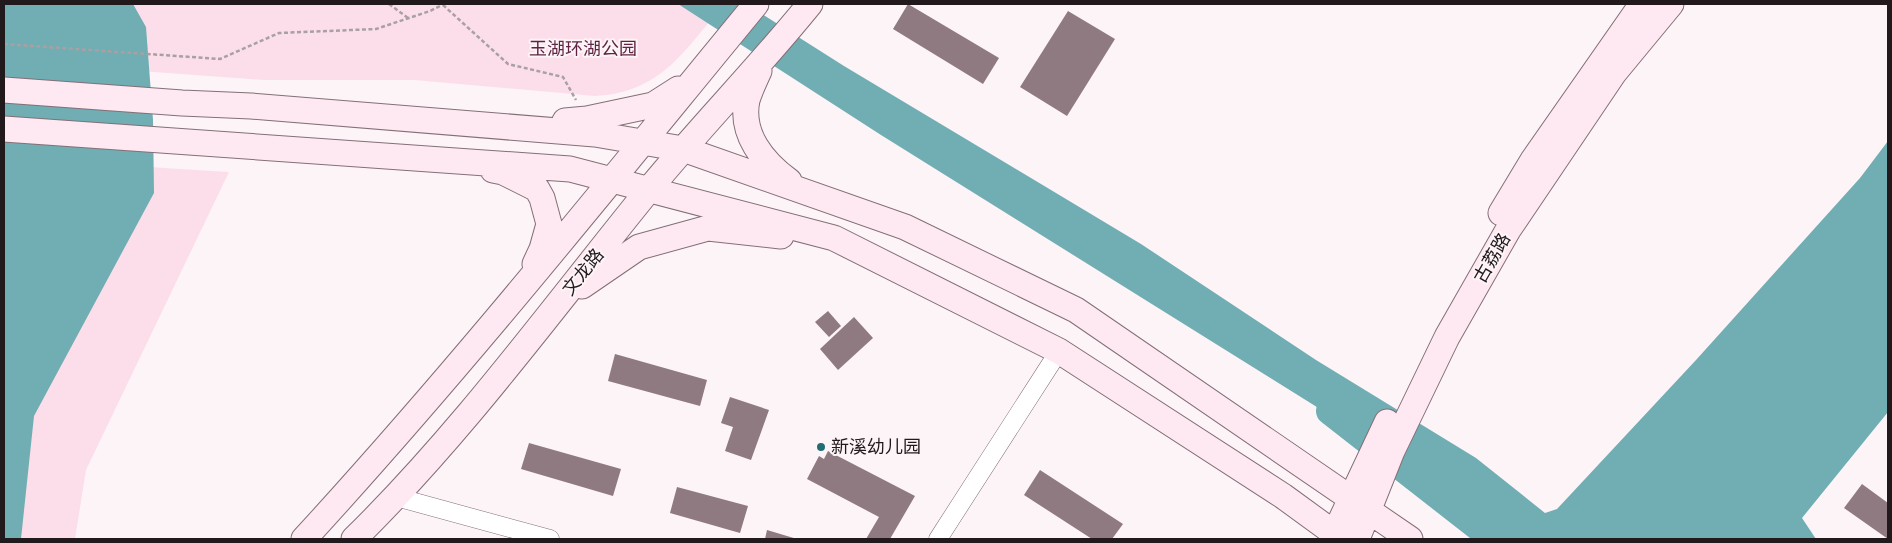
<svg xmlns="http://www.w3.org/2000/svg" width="1892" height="543" font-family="Cabin,'Noto Sans SC',sans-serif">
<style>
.green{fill:#fcdeea}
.water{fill:#70aeb3}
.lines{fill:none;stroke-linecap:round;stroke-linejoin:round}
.river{stroke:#70aeb3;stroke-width:28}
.building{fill:#8f7a82}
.street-casing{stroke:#836f77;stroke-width:19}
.secondary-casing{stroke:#836f77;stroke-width:27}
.path{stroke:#a9a0a3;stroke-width:2.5;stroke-dasharray:4 2.5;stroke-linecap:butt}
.street{stroke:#fff;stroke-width:18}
.secondary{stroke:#fee9f2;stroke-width:25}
.poi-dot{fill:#226d72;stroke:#fdf4f7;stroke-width:2}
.labels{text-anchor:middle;stroke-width:4;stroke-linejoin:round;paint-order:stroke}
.park-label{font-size:18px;fill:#602442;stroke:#fdf4f7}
.street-label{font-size:18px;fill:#21191c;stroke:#fdf4f7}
.poi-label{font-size:18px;fill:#21191c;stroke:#fdf4f7;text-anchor:start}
</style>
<rect width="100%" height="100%" fill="#fdf4f7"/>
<path class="green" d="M4 4H724C685 50 661 93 595 96L414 80H264L4 61Z
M4 158 229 172 86 470 75 539H4Z"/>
<path class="water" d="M4 4H133L146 27 153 120 154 193 34 416 21 539H4Z
M678 4H746L844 66 1141 244 1316 360 1476 458 1545 513 1557 509 1696 360 1860 178 1888 141V412L1802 518 1816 539H1479L1484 533 1461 497 881 135Z"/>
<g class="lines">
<path class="river" d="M1330 411 1494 539"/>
</g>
<path class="building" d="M908 4 999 58 983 84 893 29Z
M1068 11 1115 39 1067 116 1020 87Z
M828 311 841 326 829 337 815 322Z
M854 317 873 338 838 370 820 349Z
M615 354 707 380 700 406 608 381Z
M730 397 769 410 751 460 725 451 733 427 721 423Z
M529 443 621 469 613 496 521 469Z
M828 451 915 496 890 539H866L879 517 807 479 819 456 824 459Z
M1040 470 1123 524 1112 539H1092L1024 495Z
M1862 484 1888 503V539L1844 508Z
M677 487 748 506 740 533 670 513Z
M767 530 797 539H765Z"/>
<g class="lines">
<defs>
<path id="street" d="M396 497 550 539
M938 539 1059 351"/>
<path id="secondary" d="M759 71C755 80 750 90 747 100 740 134 763 162 789 181
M4 90 182 103 251 106 595 134 683 149 905 227 1076 310 1410 539
M565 121 587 119 653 105 678 89
M4 129 570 169 834 238 1059 351 1283 496 1342 539
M493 170 503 172 537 189 542 198 549 224 542 249 535 264
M1501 213 1533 160 1642 4
M582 286 639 247 708 228 781 236
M304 539C462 367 608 184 756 4
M354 539C464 431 554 306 651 187 703 124 759 67 810 4
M1332 539 1387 422
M1357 539 1392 451 1447 337 1508 230 1614 73 1671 4"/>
</defs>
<use href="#street" class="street-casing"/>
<use href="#secondary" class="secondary-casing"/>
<path class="path" d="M389 4 408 18
M443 5 508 64 563 77 576 100
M4 44 220 59 279 33 376 29 430 11 444 4"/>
<use href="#street" class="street"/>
<use href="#secondary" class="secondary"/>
</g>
<circle class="poi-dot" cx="821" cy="447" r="5"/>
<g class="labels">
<g class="park-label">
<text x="583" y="55">玉湖环湖公园</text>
</g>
<g class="street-label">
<text transform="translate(1492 258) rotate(-60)" y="6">古荔路</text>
<text transform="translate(583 272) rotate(-51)" y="6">文龙路</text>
</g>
<g class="poi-label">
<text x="831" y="453">新溪幼儿园</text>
</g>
</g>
<rect width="1892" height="543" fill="none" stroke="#21191c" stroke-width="10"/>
</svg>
